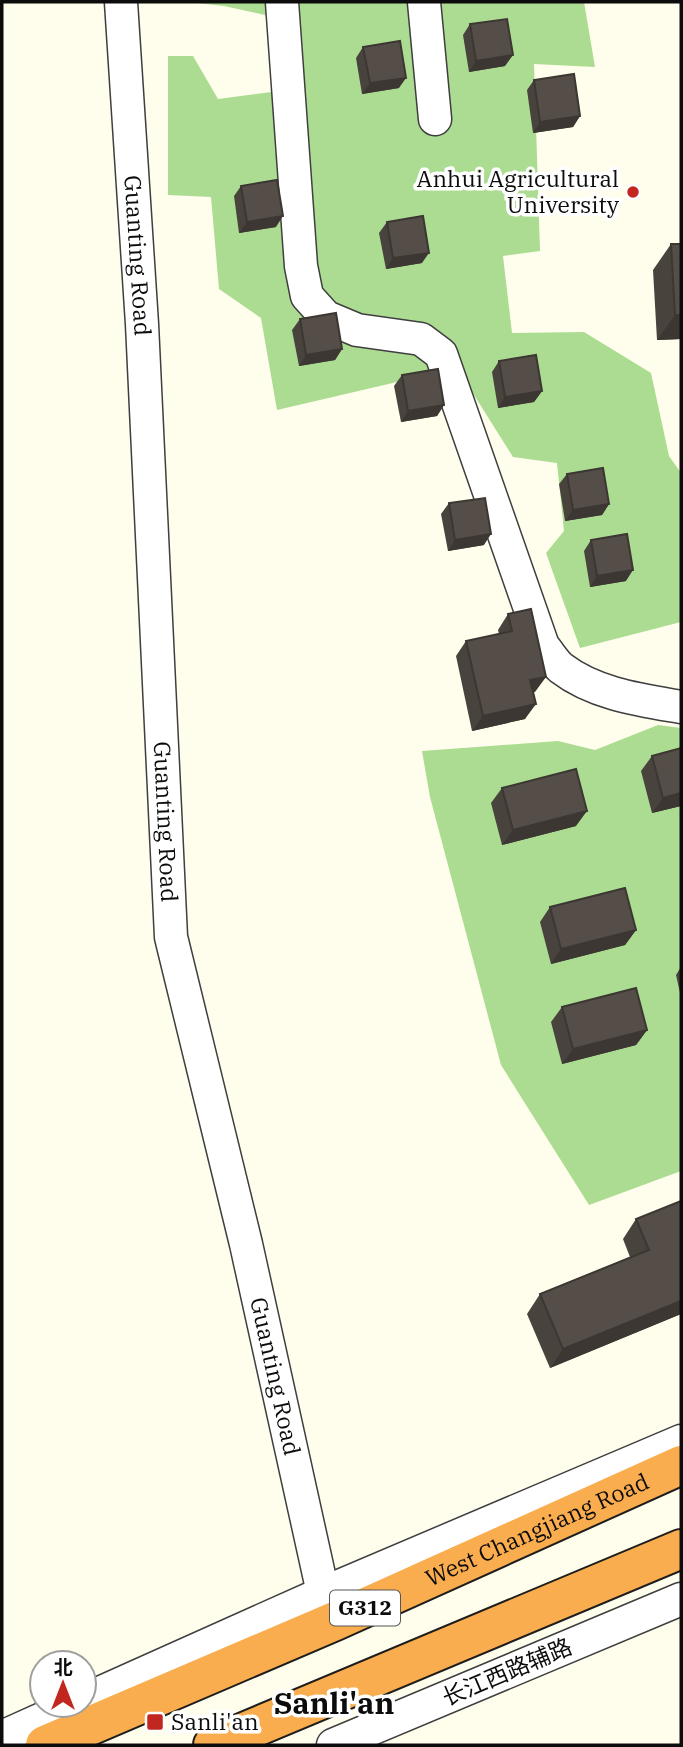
<svg xmlns="http://www.w3.org/2000/svg" width="683" height="1747" font-family="'IBM Plex Serif','Noto Sans SC',serif">
<style>
.forest{fill:#acdc92}
.lines{fill:none;stroke-linecap:round;stroke-linejoin:round}
.minor-casing{stroke:#3f3f3f;stroke-width:35}
.highway-casing{stroke:#1d1d1d;stroke-width:42}
.minor{stroke:#fff;stroke-width:32}
.highway{stroke:#faad4e;stroke-width:38}
.wall{fill:#49433e}
.shaded-wall{fill:#3c3732}
.building{fill:#554e48;stroke:#3c3732;stroke-width:2}
.poi-dot{fill:#c1261f;stroke:#fff;stroke-width:2.5}
.labels{text-anchor:middle;stroke-width:7;stroke-linejoin:round;paint-order:stroke}
.shield{fill:#fff;stroke:#555;stroke-width:2}
.shield-label{font-size:21px;font-weight:bold;fill:#0c0c0c}
.poi-label{font-size:23px;fill:#0c0c0c;stroke:#fff;text-anchor:end}
.street-label{font-size:23px;fill:#0c0c0c;stroke:#fff}
.district-label{font-size:30px;font-weight:bold;fill:#0c0c0c;stroke:#fff}
</style>
<rect width="100%" height="100%" fill="#fffdeb"/>
<path class="forest" d="M188 2H584L595 67 534 64 540 251 503 256 512 333 584 332 651 373 669 456 681 473V622L580 648 546 553 564 531 557 463 513 457 457 368 277 410 261 318 219 289 211 197 168 195V56H193L218 99 303 88 298 62 265 15 224 6Z
M658 725 681 728V1171L589 1205 501 1065 430 797 422 751 558 741 595 750Z"/>
<g class="lines">
<defs>
<g id="minor">
<path id="s1" d="M121 2 142 324 171 937 246 1244 323 1593 335 1621"/>
<path d="M282 2 301 266 307 296 326 317 357 330 421 339 441 354 543 646C549 653 554 662 561 668 595 694 640 700 681 707"/>
<path d="M424 2 435 119"/>
<path d="M84 1700 323 1593 681 1441"/>
<path d="M2 1737 73 1705"/>
<path d="M333 1745 681 1599"/>
</g>
<g id="highway">
<path id="s2" d="M45 1745 335 1621 681 1465"/>
<path d="M213 1745 681 1549"/>
</g>
</defs>
<use href="#minor" class="minor-casing"/>
<use href="#highway" class="highway-casing"/>
<use href="#minor" class="minor"/>
<use href="#highway" class="highway"/>
</g>
<path class="wall" d="M470 24 505 66 469 72 463 35Z
M363 47 399 88 362 94 356 58Z
M534 80 580 116 573 127 533 133 527 90Z
M241 186 276 227 239 233 234 196Z
M387 222 422 263 386 269 379 233Z
M671 244 681 339 657 340 653 270Z
M300 319 342 349 335 360 299 366 292 330Z
M499 361 542 391 534 402 498 408 492 372Z
M402 375 444 405 437 416 401 422 394 386Z
M567 474 609 504 602 515 565 521 559 484Z
M449 503 484 545 448 551 441 514Z
M591 540 626 581 590 587 584 551Z
M508 614 535 692H533L525 719 472 731 456 656 466 641 499 634 498 630Z
M681 748V806L652 813 641 771 652 756Z
M502 788 576 826 502 845 491 803Z
M550 907 636 930 625 945 551 964 540 922Z
M681 967V997L676 975Z
M562 1007 647 1030 636 1045 562 1064 551 1022Z
M636 1219 681 1314 550 1368 527 1314 540 1294 630 1257 623 1239Z"/>
<path class="shaded-wall" d="M513 55 505 66 469 72 476 61Z
M406 78 399 88 362 94 370 83Z
M580 116 573 127 533 133 540 122Z
M283 216 276 227 239 233 247 222Z
M429 253 422 263 386 269 393 258Z
M675 315H681V339L657 340Z
M342 349 335 360 299 366 306 355Z
M542 391 534 402 498 408 505 397Z
M444 405 437 416 401 422 408 411Z
M609 504 602 515 565 521 573 510Z
M491 534 484 545 448 551 455 540Z
M633 570 626 581 590 587 597 576Z
M546 677 535 692 520 695 530 680Z
M536 704 525 719 472 731 483 716Z
M681 793V806L652 813 663 798Z
M587 811 576 826 502 845 513 830Z
M636 930 625 945 551 964 561 949Z
M647 1030 636 1045 562 1064 573 1049Z
M681 1301V1314L550 1368 563 1349Z"/>
<path class="building" d="M507 19 513 55 476 61 470 24Z
M400 41 406 78 370 83 363 47Z
M574 74 580 116 540 122 534 80Z
M277 180 283 216 247 222 241 186Z
M423 216 429 253 393 258 387 222Z
M671 244H681V315H675Z
M336 313 342 349 306 355 300 319Z
M536 355 542 391 505 397 499 361Z
M438 369 444 405 408 411 402 375Z
M603 468 609 504 573 510 567 474Z
M485 498 491 534 455 540 449 503Z
M627 534 633 570 597 576 591 540Z
M531 609 546 677 530 680 536 704 483 716 466 641 512 631 508 614Z
M681 748V793L663 798 652 756Z
M576 769 587 811 513 830 502 788Z
M625 888 636 930 561 949 550 907Z
M636 988 647 1030 573 1049 562 1007Z
M681 1201V1301L563 1349 540 1294 649 1250 636 1219Z"/>
<g class="poi-dot">
<circle cx="633" cy="192" r="7"/>
<rect x="146" y="1713" width="18" height="18" rx="3.5"/>
</g>
<g class="labels">
<rect class="shield" x="330" y="1590.5" width="70" height="35" rx="5"/>
<g class="shield-label">
<text x="365" y="1615">G312</text>
</g>
<g class="poi-label">
<text x="619" y="187">Anhui Agricultural<tspan x="619" dy="26">University</tspan></text>
<text x="171" y="1730" text-anchor="start">Sanli'an</text>
</g>
<g class="street-label">
<text dy="8" stroke="none"><textPath href="#s1" startOffset="254">Guanting Road</textPath></text>
<text dy="8" stroke="none"><textPath href="#s1" startOffset="821">Guanting Road</textPath></text>
<text dy="8" stroke="none"><textPath href="#s1" startOffset="1388">Guanting Road</textPath></text>
<text dy="8" stroke="none"><textPath href="#s2" startOffset="537">West Changjiang Road</textPath></text>
<text transform="translate(507 1672) rotate(-23)" y="8">长江西路辅路</text>
</g>
<g class="district-label">
<text x="334" y="1714">Sanli'an</text>
</g>
</g>
<rect width="683" height="1747" fill="none" stroke="#0c0c0c" stroke-width="7"/>
<g transform="translate(63 1684)"><circle r="33" fill="#ffffff" stroke="#9e9e9e" stroke-width="2"/>
<path d="M0-5L12 26L0 18L-12 26Z" fill="#c1261f"/>
<text y="-10" font-size="19" font-weight="bold" text-anchor="middle" fill="#0c0c0c">北</text>
</g>
</svg>
